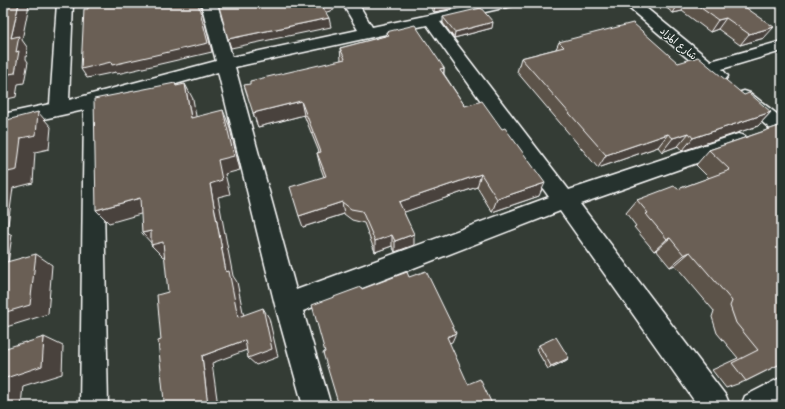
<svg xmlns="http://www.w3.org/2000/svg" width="785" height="409" font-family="'Comic Neue','Playpen Sans Arabic',sans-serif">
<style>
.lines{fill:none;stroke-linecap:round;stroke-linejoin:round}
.minor-casing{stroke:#fff;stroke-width:3}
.minor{fill:#26332d;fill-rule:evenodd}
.wall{fill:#5b5249;stroke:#fff}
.shaded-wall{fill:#4a423c;stroke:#fff}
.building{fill:#6a5f55;stroke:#fff}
.labels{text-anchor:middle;stroke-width:3;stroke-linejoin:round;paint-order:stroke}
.far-street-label{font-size:10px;fill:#fff;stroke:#26332d}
</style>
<rect width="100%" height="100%" fill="#343c35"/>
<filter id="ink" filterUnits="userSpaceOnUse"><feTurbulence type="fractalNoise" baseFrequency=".025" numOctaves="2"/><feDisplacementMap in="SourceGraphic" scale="8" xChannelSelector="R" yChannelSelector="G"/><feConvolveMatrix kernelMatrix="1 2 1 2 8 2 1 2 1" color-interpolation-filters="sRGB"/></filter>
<g filter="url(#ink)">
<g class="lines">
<defs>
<path id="minor" d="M57 3H73L69 100 216 61 201 3H217L232 57 358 30 342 3H358L372 27 486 3H515L512 6 440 22 569 190 738 134 745 136 748 141 745 146 580 204 726 396 730 406H698L560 211 303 311 331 406H303L275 305 218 72 102 105 108 406H80L84 110 3 128V114L50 104ZM427 25 549 197 296 290 235 67Z
M623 3H640L711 61 782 41V51L722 69 728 76 725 80 719 82 713 80Z
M744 91 750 93 782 118V135L775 133 738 101 735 97 738 93Z
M782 377V406H741L745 396Z"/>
</defs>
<use href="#minor" class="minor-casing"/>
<use href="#minor" class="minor"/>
</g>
<path class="wall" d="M427 3H471V5L434 12Z
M660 3H739L764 38 740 45 718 29 710 32 682 11 673 13Z
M443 17 492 28 454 38 443 23Z
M386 32 444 68V74L465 106 539 196 492 212 477 187 404 212 414 245 395 252 392 246 375 252 364 223 352 220 344 214 303 227 324 177 320 166 317 153 319 152 304 115 258 127 253 113 341 60 340 48 386 36Z
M559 42 678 63 744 95 771 112 758 126 682 151 678 146 662 152 658 147 598 168 517 72 521 58 556 49Z
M782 125V363L746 381 726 388 712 370 738 358 717 333 712 317 714 311 675 265 670 267 656 250 654 251 634 227 636 226 626 213 637 200 678 189 709 178 696 165 709 150Z
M539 345 569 358 565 361 548 369 536 349Z"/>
<path class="shaded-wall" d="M19 3H42L29 5 22 40 27 47 26 59 28 62 24 83 18 84 16 97 3 100V88L9 74 16 52 11 38Z
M198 3H200L212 52 117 74 116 72 87 78 81 69Z
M324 3H333L334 10 323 13 321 4Z
M435 3H471V5L434 12Z
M679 3H687L682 11 673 13Z
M329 18 331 27 231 48 228 39Z
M726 18 718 29 710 32 718 20Z
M493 22 492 28 454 38 455 32Z
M774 27 764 38 740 45 749 34Z
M444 68 443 82 440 69Z
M185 84 193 99 199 133 191 118Z
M301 101 304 115 258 127 253 113Z
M223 110 229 125 240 170 225 174 230 194 218 197 233 276 237 282 246 327 238 317 226 272 210 184 218 160Z
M38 112 51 127 49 149 35 152 33 183 13 188 7 232 12 235 6 278 3 277V173L21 138Z
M771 112 758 126 682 151 693 138Z
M689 133 678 146 662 152 673 138Z
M668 134 658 147 598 168 606 155Z
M481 174 477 187 399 214V202Z
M545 183 539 196 492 212 497 199Z
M140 198 151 211 109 223 96 210Z
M342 202 344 214 303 227 299 216Z
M151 231 163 242 174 254 163 257 151 245H153L142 233Z
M414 234V245L395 252V241Z
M392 235V246L375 252V241Z
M670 238 656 250 654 251 667 239Z
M690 252 675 265 670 267 684 255Z
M36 254 52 265 48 314 3 328V313Z
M263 308 269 318 278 357 256 365 248 358Z
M456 333 452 342 444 345 447 337Z
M44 337 63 346 62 374 23 386 21 405 18 406H3V379L25 343V342L43 349Z
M245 340 252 348 212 363 218 406H208L202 356Z
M569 358 565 361 548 369 551 366Z"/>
<path class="building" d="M3 3H19L11 38 19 36 16 52 19 51 15 73 9 74 6 87 3 88Z
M88 3H198L208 43 112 65 111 62 81 69 84 9H88Z
M218 3H324L321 4 329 18 228 39Z
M694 3H739L774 27 749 34 726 18 718 20Z
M481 8 493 22 455 32 443 17Z
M633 23 678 63 698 57 744 95 749 93 771 112 693 138 689 133 673 138 668 134 606 155 521 58 564 47 559 42Z
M415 25 444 68 440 69 465 106 482 101 502 129 505 128 545 183 497 199 481 174 399 202 414 234 395 241 392 235 375 241 362 211 351 209 342 202 299 216 290 187 326 176 317 153 321 152 301 101 253 113 244 85 250 84V81L345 59 340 48 389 35 386 32Z
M175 83 176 86 185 84 191 118 223 110 234 156 218 160 222 180 210 184 226 272 229 271 238 317 263 308 272 349 248 358 245 340 202 356 208 406H152L164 401 158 341 161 340 157 295 168 292 163 242 151 245V231L142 233 140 198 96 210 94 99Z
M38 112 36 135 21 138 17 170 3 173V121Z
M782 125V363L746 381 732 363 758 350 736 323 730 306 732 301 690 252 684 255 670 238 667 239 646 214 648 213 637 200 674 186 678 189 730 170 709 150Z
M36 254 30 305 3 313V263Z
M426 271 456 333 447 337 468 384 480 379 493 406H339L323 353 325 352 312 305 361 287 362 289 407 272 409 277Z
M44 337 42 366 3 379V349L25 342V343Z
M556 337 569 358 551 366 539 345Z"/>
</g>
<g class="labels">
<g class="far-street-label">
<text transform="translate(679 43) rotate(40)" y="4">شارع المزاد</text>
</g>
</g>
<rect width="785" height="409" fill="none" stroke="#26332d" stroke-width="16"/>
<rect x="8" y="8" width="769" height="393" fill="none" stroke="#fff" stroke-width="1.5" filter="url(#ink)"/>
</svg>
